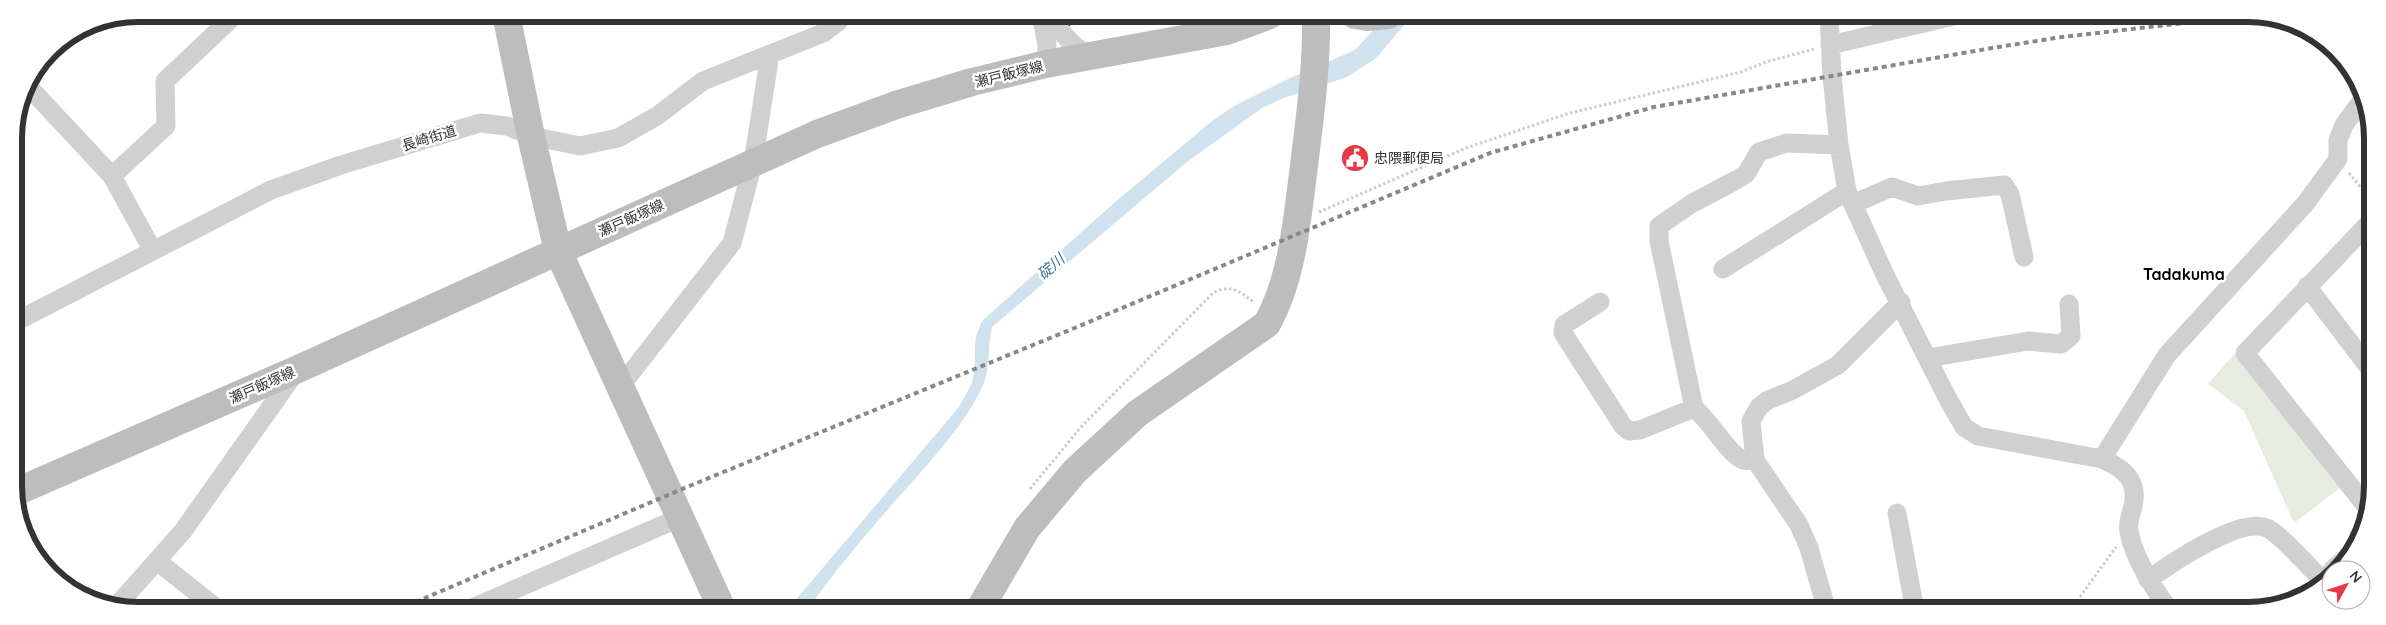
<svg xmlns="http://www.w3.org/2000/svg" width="2386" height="625" font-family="Quicksand,'Noto Sans JP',sans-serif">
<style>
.green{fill:#e6ecdf}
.water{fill:#cfe2ee}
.building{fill:#1a1a1a}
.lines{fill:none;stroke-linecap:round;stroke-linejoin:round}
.path{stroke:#cdcdcd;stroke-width:3;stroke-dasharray:2.5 2.5;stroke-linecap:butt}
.street{stroke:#d0d0d0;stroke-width:19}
.secondary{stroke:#bdbdbd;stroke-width:28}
.rail{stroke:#888;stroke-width:4;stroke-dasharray:5 4;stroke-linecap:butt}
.labels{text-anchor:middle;stroke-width:5;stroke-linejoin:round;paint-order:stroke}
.street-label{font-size:14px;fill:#333;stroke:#fff}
.poi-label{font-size:14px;fill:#333;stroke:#fff;text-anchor:start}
.water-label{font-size:15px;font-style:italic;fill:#3f7597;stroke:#fff}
.quarter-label{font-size:16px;font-weight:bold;fill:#000;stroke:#fff}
.rim{fill:none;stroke:#333;stroke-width:6}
</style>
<rect width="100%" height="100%" fill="#fff"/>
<path class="green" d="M2235 353 2340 488 2294 523 2244 411 2208 384Z"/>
<path class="water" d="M1387 15H1413L1375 59 1347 77 1284 98 1262 108 1187 162 992 327C988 343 990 360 986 376 975 416 917 476 889 508 860 541 833 574 807 610L788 609 959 407C963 399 969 390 972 382 979 358 969 344 983 320L1114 203 1212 121 1234 106 1288 79 1355 50Z"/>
<path class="building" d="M1058 15H1103L1090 25 1083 15 1068 27Z"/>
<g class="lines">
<path class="path" d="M2349 173 2370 199
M1319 212 1466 148 1570 113 1741 72 1769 61 1815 49
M1030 489 1081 427 1213 293C1230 283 1241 292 1255 303
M2080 597 2116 547
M953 610 958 602
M1854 611 1898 603"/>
<path class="street" d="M1041 15 1047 44 1046 64
M1048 15C1061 30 1072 49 1092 56
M1829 16 1832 76 1839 145 1847 191 1885 275 1948 399 1964 427 1978 436 2102 459C2123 468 2139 480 2133 506 2131 514 2127 524 2129 532 2135 561 2153 587 2170 611
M1830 45 1954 16
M26 84 112 176 153 251
M112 176 166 126 165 81 236 14
M1853 204 1892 187 1918 196 1946 191 2004 185 2010 194 2024 257
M1723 269 1847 191
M2307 286 2370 369
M1600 302 1564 325 1563 333 1623 426 1629 431 1640 430 1694 408C1710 420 1728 454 1743 460 1746 461 1752 460 1755 460
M15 322 271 190 341 165 480 123 507 126 531 136 580 146 618 138 657 116 703 81 823 33 838 22 843 15
M1928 358 2028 341 2061 344 2071 336 2069 304
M620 387 732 243 753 163 770 54
M1694 408 1659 241V226L1691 204 1738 179 1746 174 1759 152 1787 143 1839 145
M2102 459 2167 355 2305 204 2338 159V140L2344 125 2362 100
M2370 511 2245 353 2370 222
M1897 513 1915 611
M157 561 215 607
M2332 570 2351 554
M2148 580C2170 564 2240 516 2267 528 2279 533 2314 572 2325 583
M114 609 183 531 297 370
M470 609 679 518
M1827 611 1809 548 1799 525 1755 460 1751 421 1759 407 1768 400 1791 391 1838 365 1901 302
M2071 611V610"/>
<path class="secondary" d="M506 14 531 136 558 251 722 609
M1355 15 1367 17 1388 15
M16 492 298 369 817 134 896 105 972 82 1046 64 1227 31 1270 15
M979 610 1027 528 1075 471 1138 413 1267 324C1293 277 1297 219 1304 166 1310 116 1317 66 1316 15"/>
<path class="rail" d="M399 609 687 487 1077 327 1490 153 1654 107 1992 48 2062 37 2193 22 2282 21"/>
</g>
<defs>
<symbol id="civic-disc" viewBox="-11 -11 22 22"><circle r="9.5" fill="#e63946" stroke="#fff"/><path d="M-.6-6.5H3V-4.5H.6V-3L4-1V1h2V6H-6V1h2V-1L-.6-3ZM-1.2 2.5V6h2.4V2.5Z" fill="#fff"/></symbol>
</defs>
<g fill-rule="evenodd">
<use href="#civic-disc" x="1339" y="142" width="32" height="32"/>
</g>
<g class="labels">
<g class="street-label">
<text transform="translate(1009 74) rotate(-14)" y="5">瀬戸飯塚線</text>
<text transform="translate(429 138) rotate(-17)" y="5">長崎街道</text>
<text transform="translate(631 218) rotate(-24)" y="5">瀬戸飯塚線</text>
<text transform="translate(262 385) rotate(-24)" y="5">瀬戸飯塚線</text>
</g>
<g class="poi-label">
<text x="1374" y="163">忠隈郵便局</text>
</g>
<g class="water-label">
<text transform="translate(1051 267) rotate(-41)" y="5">碇川</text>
</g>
<g class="quarter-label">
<text x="2184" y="280">Tadakuma</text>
</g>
</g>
<path d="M0 0H2386V625H0ZM138 22H2248A116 116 0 0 1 2364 138V486A116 116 0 0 1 2248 602H138A116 116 0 0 1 22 486V138A116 116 0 0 1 138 22Z" fill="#fff" fill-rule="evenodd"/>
<path class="rim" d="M138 22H2248A116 116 0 0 1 2364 138V486A116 116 0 0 1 2248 602H138A116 116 0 0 1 22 486V138A116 116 0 0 1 138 22Z"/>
<g transform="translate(2346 585) rotate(50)"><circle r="24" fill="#ffffff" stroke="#adadad"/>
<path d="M0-4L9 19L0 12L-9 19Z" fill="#e63946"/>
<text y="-8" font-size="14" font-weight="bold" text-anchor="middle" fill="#333333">N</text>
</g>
</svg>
